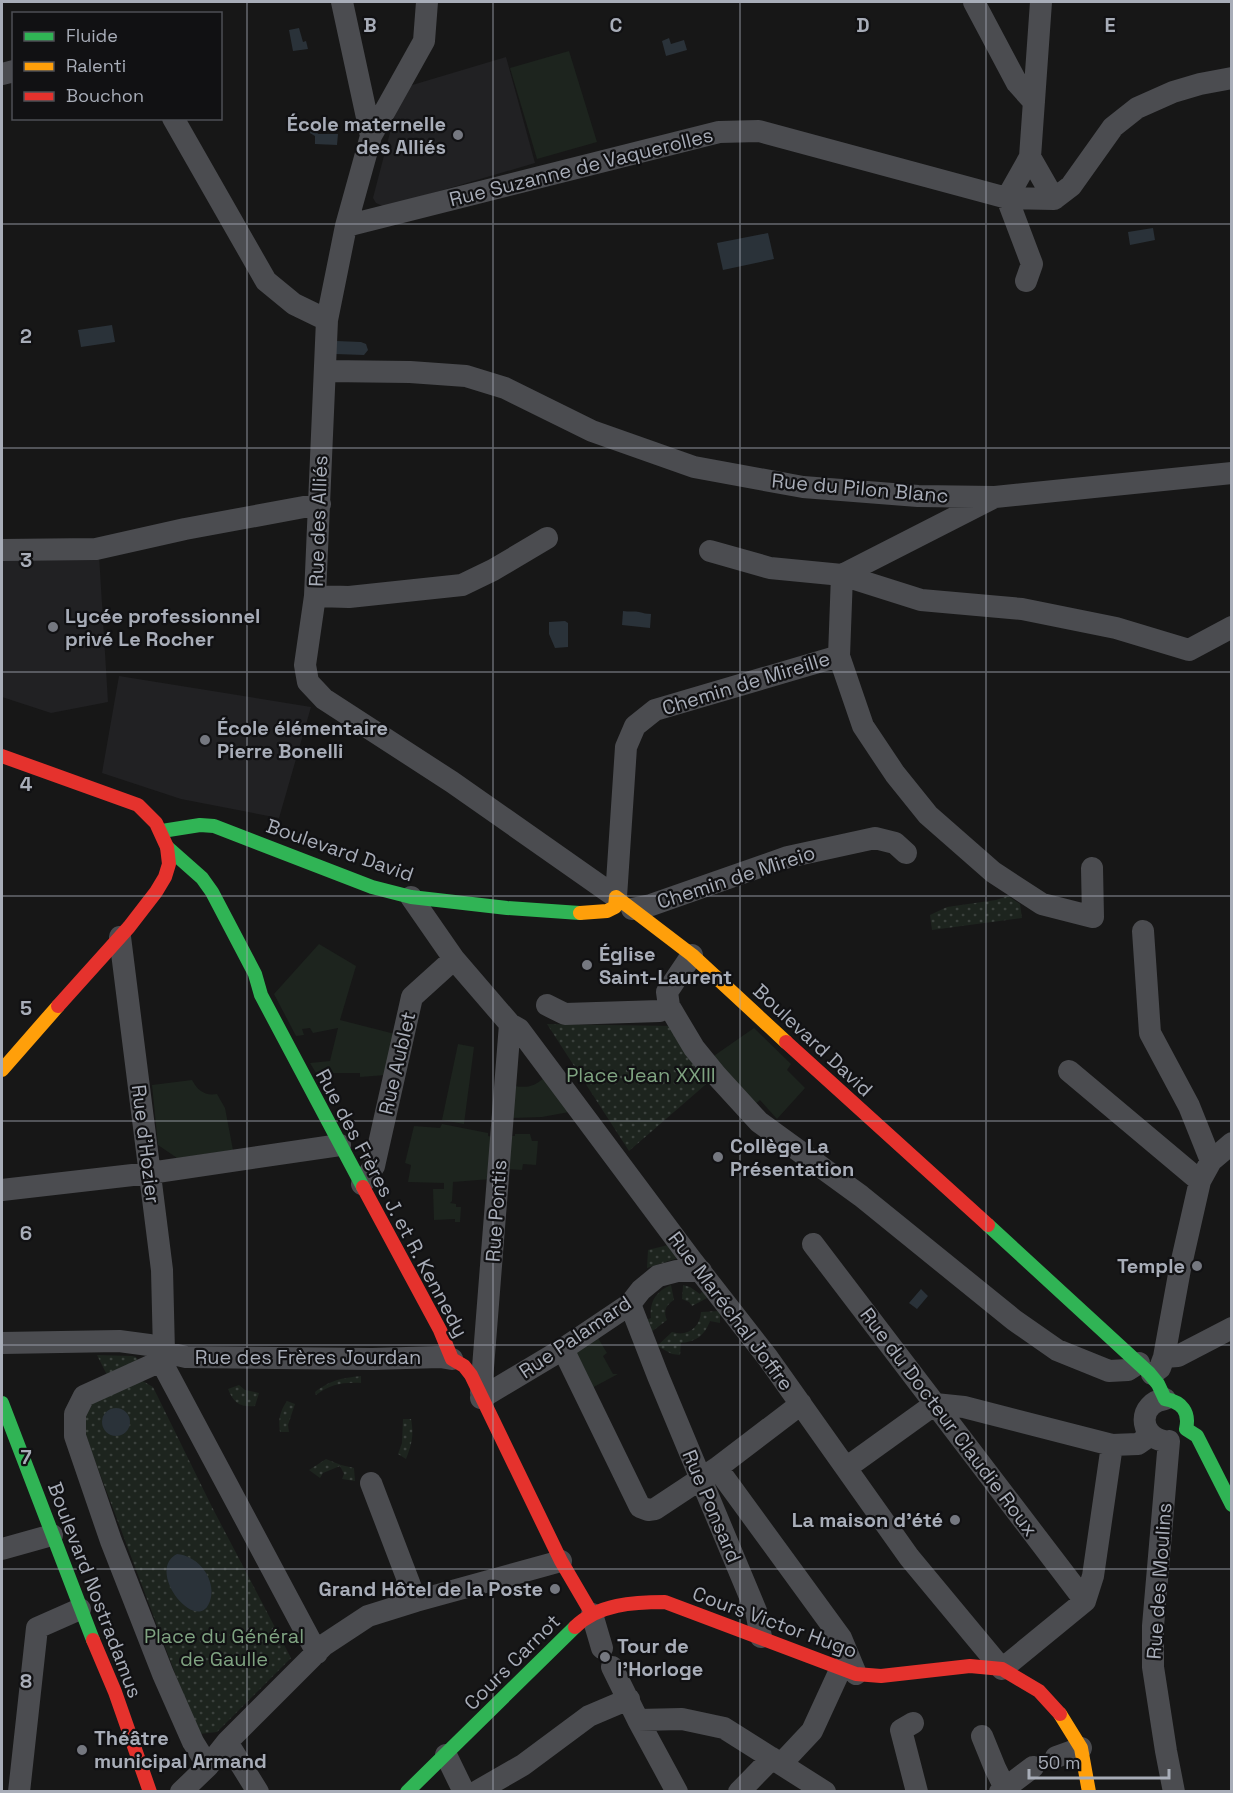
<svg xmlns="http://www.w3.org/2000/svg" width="1233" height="1793" font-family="'Space Grotesk',sans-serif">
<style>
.built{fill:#212123}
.grass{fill:url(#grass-dots)}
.garden{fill:#1d241e}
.water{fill:#2a3239}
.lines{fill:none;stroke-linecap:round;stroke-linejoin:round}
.street{stroke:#4b4c50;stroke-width:22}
.fast{stroke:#30b455;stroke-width:14}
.slow{stroke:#ff9f0a;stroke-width:14}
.jam{stroke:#e5322d;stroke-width:14}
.grid{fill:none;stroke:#a8adb8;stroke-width:1.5;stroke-opacity:0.55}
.poi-dot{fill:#757880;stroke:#111113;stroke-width:2}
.labels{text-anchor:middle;stroke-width:4.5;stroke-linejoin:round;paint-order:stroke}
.poi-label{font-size:20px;font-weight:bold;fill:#a8adb8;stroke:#111113;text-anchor:start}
.street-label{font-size:20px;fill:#a8adb8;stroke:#111113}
.park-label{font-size:20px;fill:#7fa381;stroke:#111113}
.grid-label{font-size:20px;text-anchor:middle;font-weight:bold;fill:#a8adb8;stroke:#111113;stroke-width:4.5;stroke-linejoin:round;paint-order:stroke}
</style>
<defs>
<pattern id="grass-dots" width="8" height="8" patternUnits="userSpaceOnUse" patternTransform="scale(1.5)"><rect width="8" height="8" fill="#1d241e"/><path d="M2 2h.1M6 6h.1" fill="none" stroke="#3b413d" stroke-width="1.8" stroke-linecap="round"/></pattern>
</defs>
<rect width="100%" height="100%" fill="#171717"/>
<path class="built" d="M506 57 535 163 385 207 376 203 373 198 397 106 409 86Z
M99 555 108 702 51 713 2 697V558Z
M119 676 311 707 279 818 181 799 102 773Z"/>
<path class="grass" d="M1008 896 1020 904 1022 918 932 930 930 915 947 907 996 900Z
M547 1024 673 1026 712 1079 629 1151Z
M672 1244 681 1257 647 1268 648 1250Z
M671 1285 674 1300C666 1305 663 1311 667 1320L650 1333 644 1321 651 1318C649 1302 656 1291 671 1285Z
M683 1285 690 1287 700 1294 704 1290 709 1297 692 1306 689 1302 682 1299Z
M720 1311V1323L710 1321C705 1335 696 1342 681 1343L680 1355 672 1354 657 1346 672 1332C687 1337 700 1328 701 1312Z
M97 1355 132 1356 136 1357 139 1363 108 1377Z
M361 1376V1383C343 1382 331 1384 316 1395L315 1392C331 1380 341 1378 361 1376Z
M141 1380 153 1387 212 1507 291 1658 217 1732 199 1734 193 1721 91 1450 82 1422V1408Z
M239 1385 245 1390 259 1393 255 1406C240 1407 234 1404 228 1389Z
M287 1401 295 1404 288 1425 289 1432H280C278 1420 280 1411 287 1401Z
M403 1419H411C414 1434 412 1444 406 1459L398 1454 402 1443Z
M326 1459 341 1465 354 1468 355 1481 342 1479 344 1474 340 1466 323 1473 320 1478 309 1470Z"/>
<path class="garden" d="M569 51 597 142 537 159 510 68Z
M319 944 356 966 340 1020 395 1034 386 1075 360 1077V1073H316L310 1063 330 1061 338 1028 313 1033 310 1028 302 1029 304 1035 296 1036 274 994Z
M754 1028 791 1064 787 1070 805 1088 777 1119 760 1100 752 1107 708 1060Z
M458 1044 474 1047 464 1124 442 1120Z
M544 1078 569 1112 542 1117 512 1118 514 1086C527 1088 533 1087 544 1078Z
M192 1080C198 1091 205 1096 217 1094L225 1108 233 1150 177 1158 158 1145 152 1085Z
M442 1124 488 1133V1136L494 1137 491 1179 453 1182 452 1201 450 1203 456 1204V1207H461L460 1222H455V1219L434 1220 433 1189H444V1183L408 1182 411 1165 405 1163 414 1126 440 1128Z
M515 1134H530L532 1141H538L536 1165 523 1164 522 1170 507 1169 510 1136H515Z
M595 1333 607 1353 603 1356 613 1374H618L590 1389 571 1349Z"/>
<path class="water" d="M299 28 303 42 306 41 308 49 293 51 289 30Z
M669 38 671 44 684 40 687 50 666 56 662 41Z
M314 128 318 134H338L337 145 315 144V136L310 133 311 129Z
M1153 228 1155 240 1130 245 1128 232Z
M768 233 774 259 723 270 717 243Z
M112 325 115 342 81 347 78 330Z
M336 341 361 342 366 344 368 350 364 355 335 354Z
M623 611C629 612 635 611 639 612 644 613 646 614 651 614L650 628 622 625Z
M565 621 568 623V647L555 648 549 634V622Z
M921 1289 928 1296 917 1309 909 1303Z
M102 1422a14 14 0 1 1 28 0a14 14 0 1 1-28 0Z
M177 1554C199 1556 217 1580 210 1601 198 1637 144 1571 177 1554Z"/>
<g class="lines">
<path class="street" d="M342 2 371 136
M427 2 424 41 371 136 346 226 327 320 315 596 305 665 308 682 324 699 452 782 616 897
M974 2 1017 83 1034 102
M2 74 14 71
M173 118 266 281 294 304 327 320
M1030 157 1054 199
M346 226 719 132 759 131 1007 198 1054 199 1071 186 1113 127 1137 108 1173 92 1200 84 1232 78
M1026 281 1032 264 1007 198 1030 157 1041 2
M326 371 410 372 466 376 505 388 592 431 694 467 803 487 918 496 995 497 1232 473
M2 550 96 549 185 529 320 504
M710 551 770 568 842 575 991 499
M315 596 349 597 462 585 493 570 547 538
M839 656 863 726 895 774 928 815 993 872 1042 904 1093 917 1092 868
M411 897 454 959 510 1024 519 1029 690 1258 768 1358 909 1557 1002 1669 1085 1601 1093 1576 1112 1445
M616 897 626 747 635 726 655 710 839 656 842 575 921 600 1022 609 1116 628 1189 650 1232 627
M632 909 651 905 788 857 875 838 895 843 906 853
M1143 931 1150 1033 1189 1106 1211 1161
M120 937 162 1270 164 1352 161 1361 317 1653
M692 955 667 992 669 1006 694 1048 716 1075 759 1122 861 1196 1014 1320 1057 1350 1109 1371 1128 1370 1139 1363
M547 1005 565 1014 660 1011 669 1006
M1069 1071 1200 1181
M362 1184 374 1166 412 997 454 959
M2 1190 150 1173 340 1145
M813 1244 1085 1601
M630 1304 658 1376 756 1611 761 1637
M2 1343 119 1341 149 1345 164 1352 186 1357 372 1359 440 1357 452 1359
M563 1349 640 1507 648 1510 655 1509 717 1468 801 1404
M1164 1357 1178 1356 1232 1328
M161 1361 84 1396 75 1414V1436L111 1541 163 1674 193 1742 208 1766
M1152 1374 1160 1368 1164 1357 1180 1269 1200 1181 1211 1161 1232 1143
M481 1393 510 1024
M481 1398 563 1349 630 1304 641 1290 658 1276 677 1271H701
M935 1404 964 1407 1112 1445 1138 1444 1151 1435
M1164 1441C1138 1436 1138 1403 1165 1399
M1169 1441 1153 1626V1667L1166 1751 1174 1792
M717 1468 841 1638 856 1674
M846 1468 935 1404
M371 1483 416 1601
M2 1549 52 1535
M592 1614 602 1648
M612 1667 638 1720 677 1792
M638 1720 682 1719 724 1728 825 1792
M913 1723 901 1730 917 1792
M982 1736 995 1768 1005 1788
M227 1742 258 1792
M446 1755 464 1792
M1056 1757 1081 1748
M781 1764 812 1731 841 1668
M19 1792 37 1628 80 1609
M181 1792 208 1766 227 1742 324 1645 368 1616 416 1601 561 1561
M476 1792 523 1765 589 1716 629 1699
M739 1792 772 1758
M1000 1792 1033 1767"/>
<path class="fast" d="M162 831 200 825 214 826 372 887 411 897 507 908 580 913
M167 847 202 878 212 892 255 974 261 995 363 1187
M988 1225 1149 1373 1158 1384 1165 1399C1182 1402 1190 1412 1186 1429L1197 1436 1232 1505
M2 1403 93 1640
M407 1792 575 1627"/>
<path class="slow" d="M580 913 607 911 615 907 616 897 692 955 786 1042
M2 1070 58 1006
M1060 1714 1081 1748 1089 1792"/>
<path class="jam" d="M2 756 138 805 156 823 167 847 169 864 165 877 156 892 129 927 58 1006
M786 1042 988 1225
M363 1187 440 1330 452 1359 464 1366 471 1375 561 1561 592 1614
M575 1627C598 1604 634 1602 665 1602L856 1674 881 1676 970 1666 1002 1669 1039 1691 1060 1714
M93 1640 115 1692 150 1792"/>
</g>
<path class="grid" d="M247 2V1792M493 2V1792M740 2V1792M986 2V1792M2 224H1232M2 448H1232M2 672H1232M2 896H1232M2 1121H1232M2 1345H1232M2 1569H1232"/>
<g class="poi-dot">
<circle cx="458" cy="135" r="6"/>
<circle cx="53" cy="627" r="6"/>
<circle cx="205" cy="740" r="6"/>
<circle cx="587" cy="965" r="6"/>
<circle cx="718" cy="1157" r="6"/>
<circle cx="1197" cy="1266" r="6"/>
<circle cx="955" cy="1520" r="6"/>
<circle cx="555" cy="1589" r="6"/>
<circle cx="605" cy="1657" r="6"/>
<circle cx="82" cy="1750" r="6"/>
</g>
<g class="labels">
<g class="poi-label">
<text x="446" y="131" text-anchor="end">École maternelle<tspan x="446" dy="23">des Alliés</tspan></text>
<text x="65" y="623">Lycée professionnel<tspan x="65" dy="23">privé Le Rocher</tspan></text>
<text x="217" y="735">École élémentaire<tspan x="217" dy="23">Pierre Bonelli</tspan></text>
<text x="599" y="961">Église<tspan x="599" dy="23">Saint-Laurent</tspan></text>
<text x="730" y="1153">Collège La<tspan x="730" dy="23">Présentation</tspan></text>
<text x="1185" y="1273" text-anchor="end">Temple</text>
<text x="943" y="1527" text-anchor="end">La maison d'été</text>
<text x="543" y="1596" text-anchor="end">Grand Hôtel de la Poste</text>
<text x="617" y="1653">Tour de<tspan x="617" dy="23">l'Horloge</tspan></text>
<text x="94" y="1745">Théâtre<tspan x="94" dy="23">municipal Armand</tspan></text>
</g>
<g class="street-label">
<text transform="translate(581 167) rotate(-14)" y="7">Rue Suzanne de Vaquerolles</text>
<text transform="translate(860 488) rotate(5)" y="7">Rue du Pilon Blanc</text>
<text transform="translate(318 521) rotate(-88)" y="7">Rue des Alliés</text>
<text transform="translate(746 683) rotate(-17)" y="7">Chemin de Mireille</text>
<text transform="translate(340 850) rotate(19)" y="7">Boulevard David</text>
<text transform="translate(736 877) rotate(-18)" y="7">Chemin de Mireio</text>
<text transform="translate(813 1040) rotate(43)" y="7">Boulevard David</text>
<text transform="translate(397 1063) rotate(-77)" y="7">Rue Aublet</text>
<text transform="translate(146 1144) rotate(83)" y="7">Rue d'Hozier</text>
<text transform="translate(392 1203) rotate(62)" y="7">Rue des Frères J. et R. Kennedy</text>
<text transform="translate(496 1211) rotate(-86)" y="7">Rue Pontis</text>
<text transform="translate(731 1311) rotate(53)" y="7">Rue Maréchal Joffre</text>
<text transform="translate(575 1337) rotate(-34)" y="7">Rue Palamard</text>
<text x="308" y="1364">Rue des Frères Jourdan</text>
<text transform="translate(949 1422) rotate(53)" y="7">Rue du Docteur Claudie Roux</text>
<text transform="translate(712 1506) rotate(67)" y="7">Rue Ponsard</text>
<text transform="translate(1159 1581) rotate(-86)" y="7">Rue des Moulins</text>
<text transform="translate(95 1590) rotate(69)" y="7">Boulevard Nostradamus</text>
<text transform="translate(775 1622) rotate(20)" y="7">Cours Victor Hugo</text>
<text transform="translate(512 1662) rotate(-45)" y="7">Cours Carnot</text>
</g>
<g class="park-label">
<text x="641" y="1082">Place Jean XXIII</text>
<text x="224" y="1643">Place du Général<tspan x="224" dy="23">de Gaulle</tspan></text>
</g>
</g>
<g class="grid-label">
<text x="370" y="32">B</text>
<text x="616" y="32">C</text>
<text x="863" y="32">D</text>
<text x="1110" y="32">E</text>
<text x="26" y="343">2</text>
<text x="26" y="567">3</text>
<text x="26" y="791">4</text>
<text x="26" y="1015">5</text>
<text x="26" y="1240">6</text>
<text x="26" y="1464">7</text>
<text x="26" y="1688">8</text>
</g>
<rect width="1233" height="1793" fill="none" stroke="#a8adb8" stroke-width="6"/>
<rect x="12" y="12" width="210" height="108" fill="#111113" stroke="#4d4f55" stroke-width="1.5"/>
<rect x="24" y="32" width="30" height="9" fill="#30b455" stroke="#4d4f55" stroke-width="1.5"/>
<text x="66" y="42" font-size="18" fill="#a8adb8">Fluide</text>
<rect x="24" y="62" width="30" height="9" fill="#ff9f0a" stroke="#4d4f55" stroke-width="1.5"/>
<text x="66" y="72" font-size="18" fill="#a8adb8">Ralenti</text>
<rect x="24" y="92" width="30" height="9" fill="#e5322d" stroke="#4d4f55" stroke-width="1.5"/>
<text x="66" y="102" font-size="18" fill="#a8adb8">Bouchon</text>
<path d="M1029 1769v9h140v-9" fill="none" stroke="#a8adb8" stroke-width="3"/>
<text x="1038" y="1769" font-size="18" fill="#a8adb8" stroke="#111113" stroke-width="4.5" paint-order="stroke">50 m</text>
</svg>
